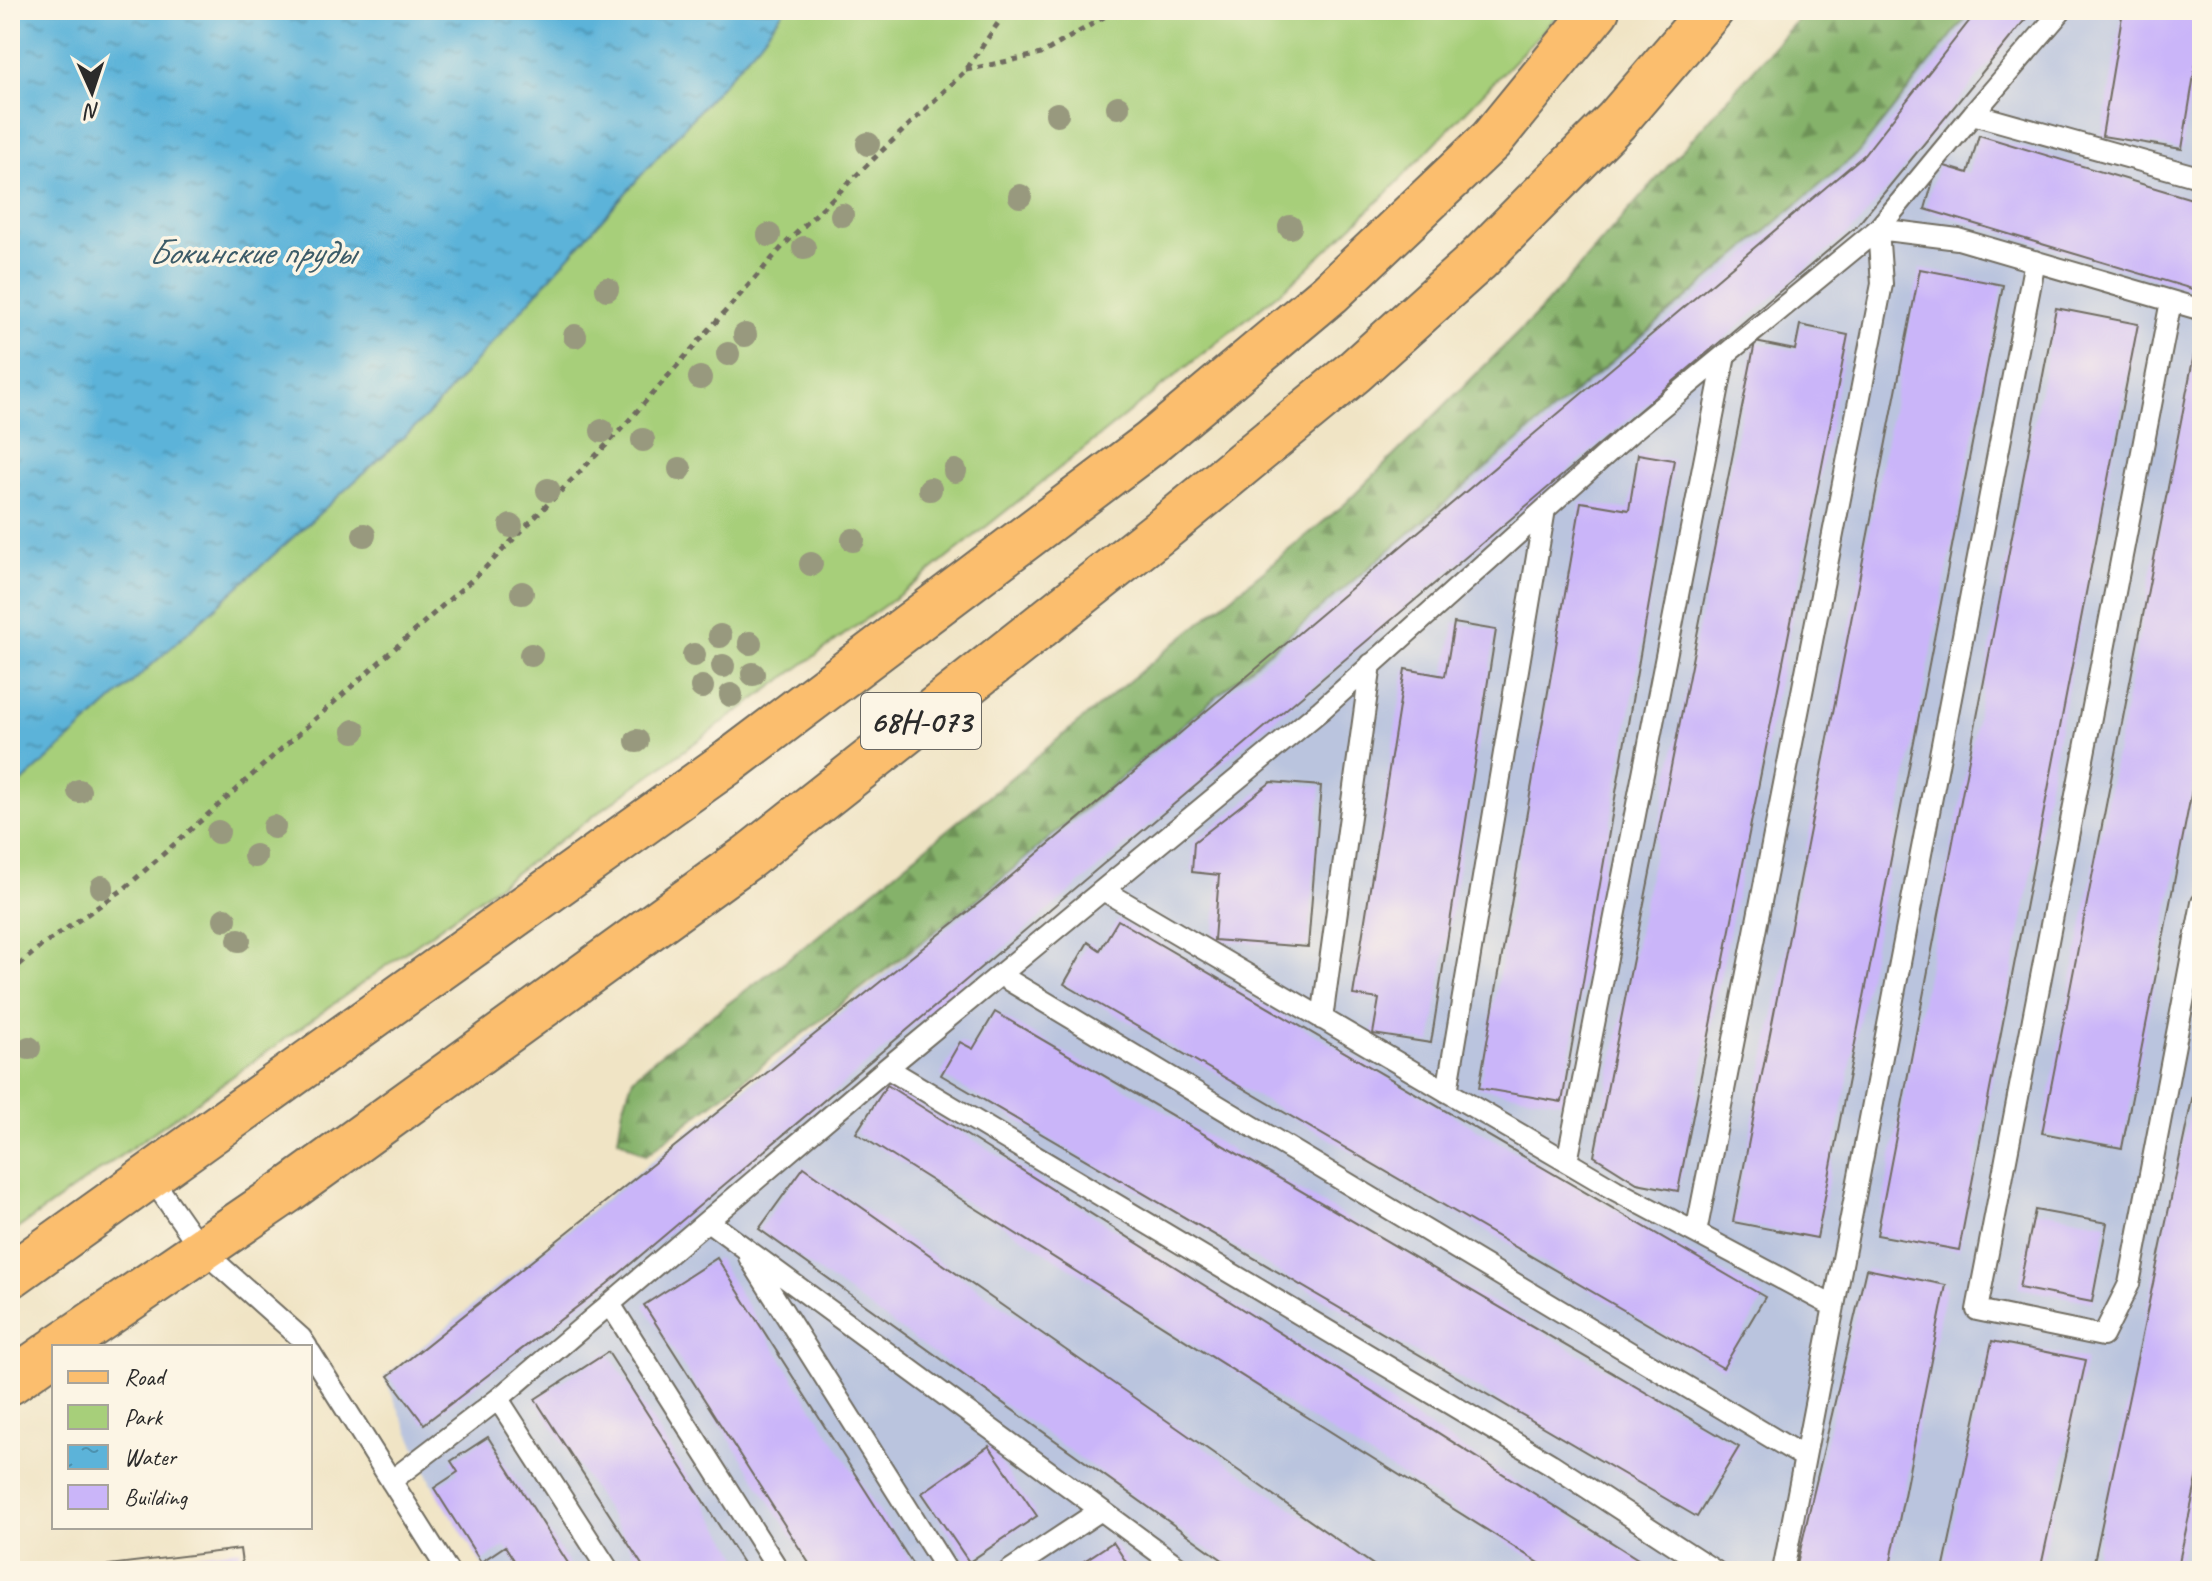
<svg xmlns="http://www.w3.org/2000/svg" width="2212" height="1581" font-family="Caveat,sans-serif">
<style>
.industrial{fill:#bac4de}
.green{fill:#a7cf7a;stroke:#697d52;stroke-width:2}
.forest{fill:url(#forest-firs);stroke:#586e4a;stroke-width:2}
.water{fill:url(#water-ripples);stroke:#446f82;stroke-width:2}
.building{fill:#cab5f9}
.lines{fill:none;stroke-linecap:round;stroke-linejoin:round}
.service-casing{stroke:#706c61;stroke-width:24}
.primary-casing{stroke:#706c61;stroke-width:48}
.path{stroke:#706c61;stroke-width:5;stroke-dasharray:6 6;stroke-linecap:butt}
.service{stroke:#fff;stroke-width:20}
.primary{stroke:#fbbe6e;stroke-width:44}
.tree{fill:#98997e}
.labels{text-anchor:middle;stroke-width:7;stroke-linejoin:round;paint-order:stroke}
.shield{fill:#fcf5e5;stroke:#6a6863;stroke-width:2}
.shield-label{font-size:32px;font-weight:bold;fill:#2b2b2b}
.water-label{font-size:36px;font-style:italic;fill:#3c5b68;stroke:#fcf5e5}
</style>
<defs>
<pattern id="forest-firs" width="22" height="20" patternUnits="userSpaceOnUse" patternTransform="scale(2)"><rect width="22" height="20" fill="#85b26a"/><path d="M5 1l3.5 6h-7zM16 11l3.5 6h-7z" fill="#6d9157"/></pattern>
<pattern id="water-ripples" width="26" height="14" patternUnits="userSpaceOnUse" patternTransform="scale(2)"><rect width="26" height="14" fill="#5cb3d9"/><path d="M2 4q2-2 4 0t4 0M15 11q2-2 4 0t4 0" fill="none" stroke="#4c92b0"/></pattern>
</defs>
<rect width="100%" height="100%" fill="#fcf5e5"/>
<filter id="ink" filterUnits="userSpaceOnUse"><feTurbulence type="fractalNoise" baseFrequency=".0125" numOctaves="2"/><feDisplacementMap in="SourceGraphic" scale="16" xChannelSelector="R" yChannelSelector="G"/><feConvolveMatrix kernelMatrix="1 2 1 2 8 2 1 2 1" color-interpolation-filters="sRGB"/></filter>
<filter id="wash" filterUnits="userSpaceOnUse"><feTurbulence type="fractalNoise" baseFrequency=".006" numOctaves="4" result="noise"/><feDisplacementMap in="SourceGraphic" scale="32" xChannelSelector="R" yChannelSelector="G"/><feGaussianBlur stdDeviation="1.8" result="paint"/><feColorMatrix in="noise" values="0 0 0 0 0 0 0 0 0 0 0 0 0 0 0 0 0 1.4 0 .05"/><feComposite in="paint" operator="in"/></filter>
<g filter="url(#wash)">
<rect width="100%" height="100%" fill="#f0e4c5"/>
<path class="industrial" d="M1971 10H2202V1571H486L434 1488 384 1377 981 896 1605 366Z"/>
<path class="green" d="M784 10H1563L1388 192 1295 280 917 582 292 1034 10 1234V793L427 416 758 44Z"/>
<path class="forest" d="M1806 10H1972L1859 152 981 896 646 1155 618 1139 623 1108 633 1078 658 1056 813 940 1345 504 1540 311Z"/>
<path class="water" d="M10 10H784L758 44 427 416 10 793Z"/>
<g id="blocks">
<path class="building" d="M1978 10H2033L1857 226 607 1284 424 1424 388 1376 985 898 1864 155Z
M2123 10H2202V26L2182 149 2102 136Z
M1979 135 2202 202V292L1925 209 1938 164 1968 173Z
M1920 269 2003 285 1817 1238 1733 1222Z
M2056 308 2138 324 1959 1250 1877 1235Z
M1800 325 1848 335 1678 1191 1637 1183 1594 1156 1755 342 1795 350Z
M2195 349 2202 350V739L2122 1148 2042 1133Z
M1638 454 1674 460 1562 1102 1479 1088 1581 502 1629 510Z
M1454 623 1496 630 1431 1043 1373 1034 1379 999 1353 995 1405 669 1445 676Z
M1271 782 1321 786 1308 947 1214 940 1219 875 1192 872 1194 842Z
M1118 920 1765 1297 1723 1368 1064 984 1088 942 1100 950Z
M995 1012 1739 1447 1697 1517 941 1075 960 1042 973 1049Z
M2201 1057 2202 1456 2177 1571H2092Z
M887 1085 1657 1571H1552L856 1133Z
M804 1167 1382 1571H1238L759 1229Z
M2035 1210 2107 1223 2092 1302 2019 1288Z
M717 1258 917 1571H814L644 1305Z
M1866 1269 1946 1285 1889 1571H1810L1796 1568Z
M1992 1341 2086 1360 2040 1571H1943Z
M608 1352 748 1571H646L535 1399Z
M488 1437 573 1571H521L505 1546 481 1562 434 1488 458 1472 451 1461Z
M989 1446 1037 1516 969 1562 922 1493Z
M1113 1542 1132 1571H1069Z
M240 1549 243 1571H109L108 1565Z"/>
</g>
</g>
<g filter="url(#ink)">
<use href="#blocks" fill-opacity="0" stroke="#706c61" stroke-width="2"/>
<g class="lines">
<defs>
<path id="service" d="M1973 114 2062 10
M2171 301 1977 1310 2103 1336 2129 1284 2202 903
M1103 890 1615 1190 1833 1306
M1000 975 1804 1457
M1322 1019 1371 664
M887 1068 1551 1464 1715 1571
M1447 1092 1545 509
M1567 1162 1725 355
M150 1176 201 1249 301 1338 307 1347
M708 1221 1184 1571
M1696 1233 1882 284 1878 229 1973 114 2202 178
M749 1257 947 1571
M610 1304 779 1571
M310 1352 448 1571
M498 1399 609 1571
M391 1481 498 1399 887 1068 1321 710 1631 432 1878 229 1958 239 2202 310
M1009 1571 1101 1510
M1783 1571 2035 261"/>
<path id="primary" d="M10 1276 730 761 1151 443 1330 293 1491 140 1597 10
M59 1347 287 1191 748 857 1167 526 1355 371 1477 261 1616 121 1711 10
M10 1382 54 1351"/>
</defs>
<use href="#service" class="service-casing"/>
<use href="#primary" class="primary-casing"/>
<path class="path" d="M966 70 1041 54 1116 10
M10 973 41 946 124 889 485 568 615 436 784 245 966 70 1007 10"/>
<use href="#service" class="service"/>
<use href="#primary" class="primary"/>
</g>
<g class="tree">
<circle cx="1118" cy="107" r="12"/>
<circle cx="1057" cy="114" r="12"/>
<circle cx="868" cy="144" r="12"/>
<circle cx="1020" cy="196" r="12"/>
<circle cx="842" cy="215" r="12"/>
<circle cx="1290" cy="227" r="12"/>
<circle cx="769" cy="235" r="12"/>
<circle cx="804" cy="248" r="12"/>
<circle cx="607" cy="289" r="12"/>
<circle cx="745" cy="335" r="12"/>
<circle cx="575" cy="336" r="12"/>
<circle cx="728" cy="354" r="12"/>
<circle cx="700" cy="378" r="12"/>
<circle cx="602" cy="431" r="12"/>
<circle cx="643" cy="440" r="12"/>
<circle cx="680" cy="469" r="12"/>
<circle cx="955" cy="471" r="12"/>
<circle cx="930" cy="489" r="12"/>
<circle cx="548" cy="490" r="12"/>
<circle cx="511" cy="526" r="12"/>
<circle cx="364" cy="535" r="12"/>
<circle cx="853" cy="540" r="12"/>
<circle cx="811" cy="564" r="12"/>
<circle cx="522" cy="593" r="12"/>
<circle cx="720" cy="636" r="12"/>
<circle cx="750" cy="643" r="12"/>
<circle cx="531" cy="655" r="12"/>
<circle cx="694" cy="655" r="12"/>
<circle cx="723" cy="666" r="12"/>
<circle cx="753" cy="674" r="12"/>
<circle cx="702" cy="687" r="12"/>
<circle cx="731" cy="695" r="12"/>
<circle cx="354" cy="731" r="12"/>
<circle cx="637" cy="741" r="12"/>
<circle cx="79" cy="791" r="12"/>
<circle cx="274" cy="827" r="12"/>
<circle cx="218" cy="832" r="12"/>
<circle cx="255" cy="856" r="12"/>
<circle cx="102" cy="887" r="12"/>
<circle cx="225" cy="919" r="12"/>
<circle cx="239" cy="940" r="12"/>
<circle cx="29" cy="1048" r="12"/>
</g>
</g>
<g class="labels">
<rect class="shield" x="861" y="693" width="120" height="56" rx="6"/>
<g class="shield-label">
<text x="921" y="732">68Н-073</text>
</g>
<g class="water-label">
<text x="251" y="264">Бокинские пруды</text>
</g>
</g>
<rect width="2212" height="1581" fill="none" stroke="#fcf5e5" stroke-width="40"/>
<rect x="52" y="1345" width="260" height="184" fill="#fcf5e5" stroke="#a8a49b" stroke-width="2"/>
<rect x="68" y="1371" width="40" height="12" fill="#fbbe6e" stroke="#a8a49b" stroke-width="2"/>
<text x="124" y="1385" font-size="24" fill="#2b2b2b">Road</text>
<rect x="68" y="1405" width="40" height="24" fill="#a7cf7a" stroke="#a8a49b" stroke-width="2"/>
<text x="124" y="1425" font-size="24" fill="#2b2b2b">Park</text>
<rect x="68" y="1445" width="40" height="24" fill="url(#water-ripples)" stroke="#a8a49b" stroke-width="2"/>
<text x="124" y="1465" font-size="24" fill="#2b2b2b">Water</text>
<rect x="68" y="1485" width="40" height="24" fill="#cab5f9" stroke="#a8a49b" stroke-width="2"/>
<text x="124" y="1505" font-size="24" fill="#2b2b2b">Building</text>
<g transform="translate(92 92) rotate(177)" stroke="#fcf5e5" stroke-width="6" paint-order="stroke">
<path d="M0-6L14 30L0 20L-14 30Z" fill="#2b2b2b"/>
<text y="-12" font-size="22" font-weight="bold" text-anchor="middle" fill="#2b2b2b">N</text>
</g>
</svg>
